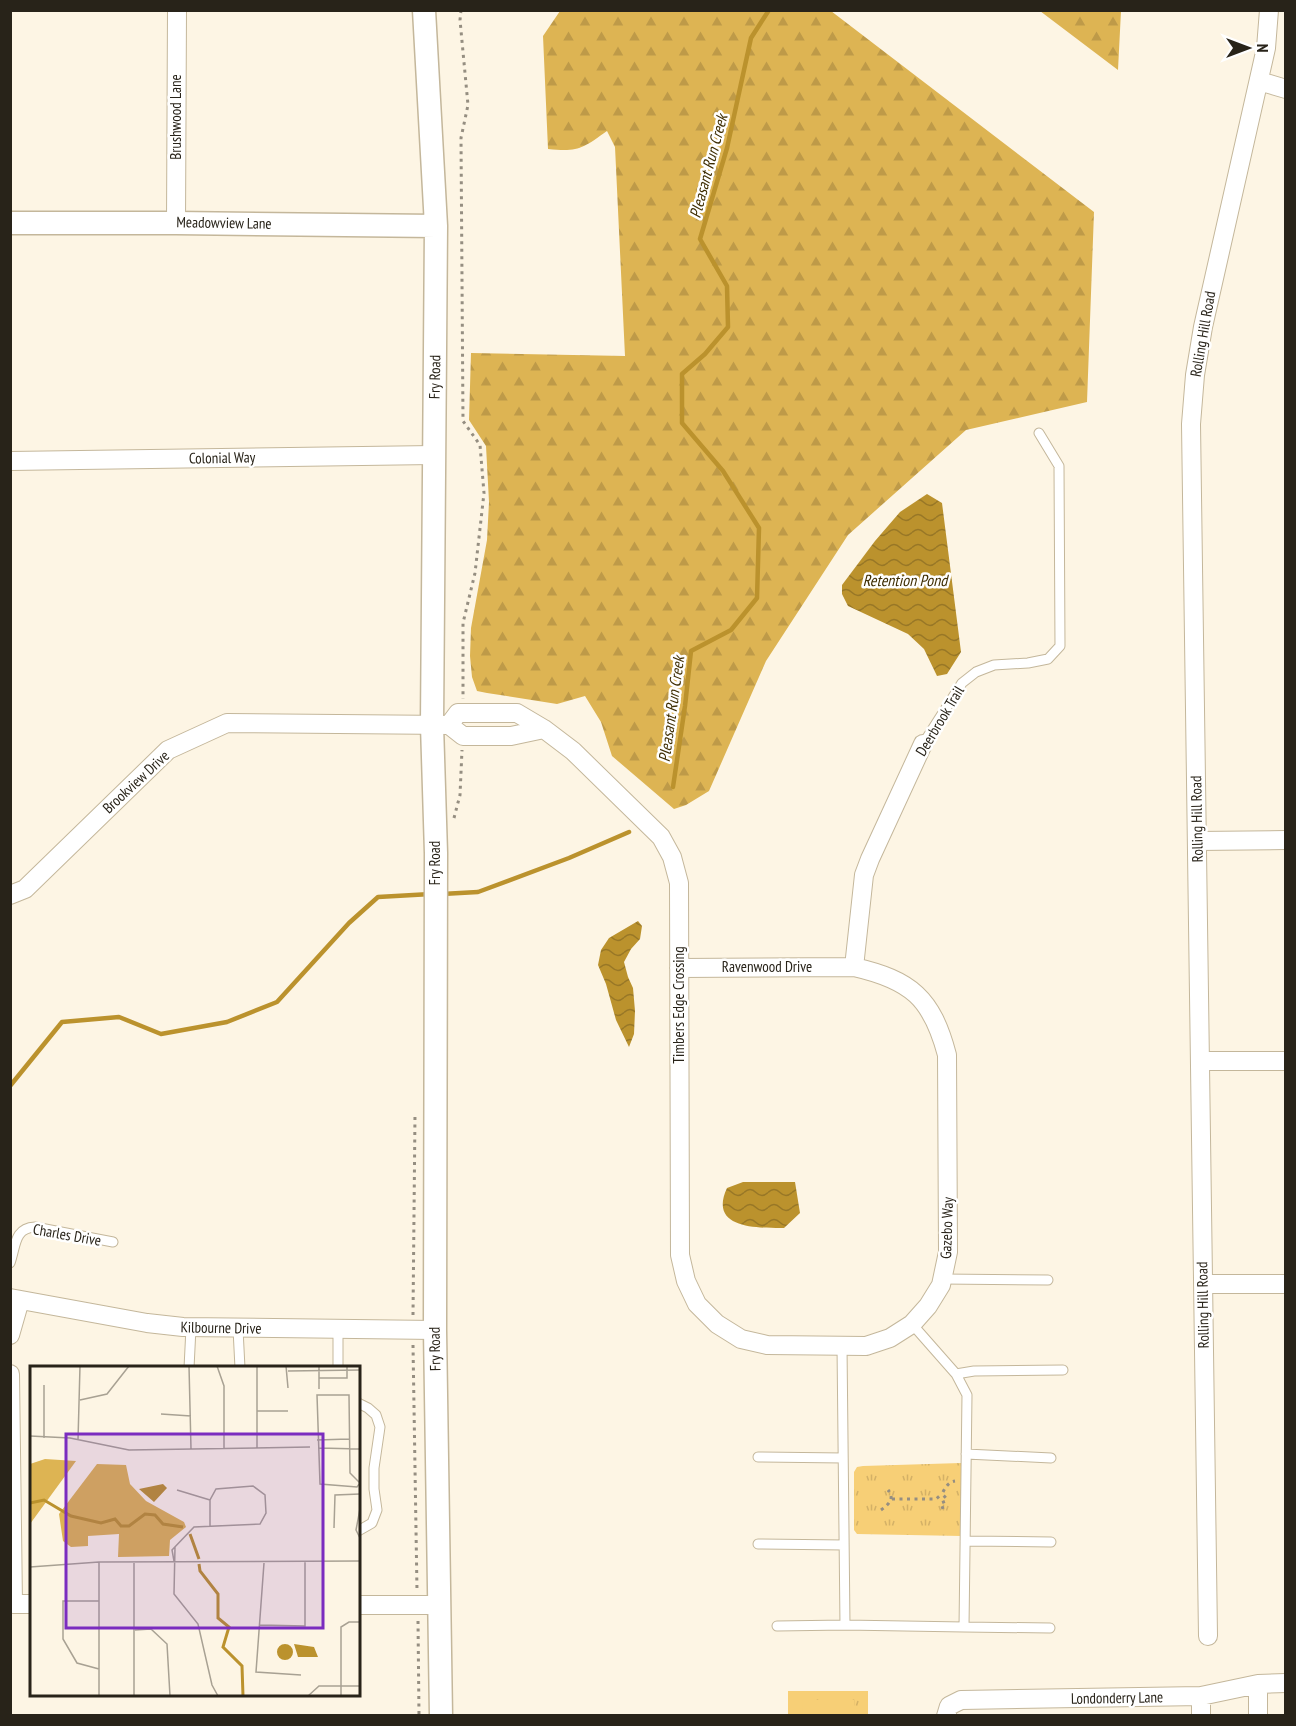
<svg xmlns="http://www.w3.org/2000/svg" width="1296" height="1726" font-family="'PT Sans Narrow',sans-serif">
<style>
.forest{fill:url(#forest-firs)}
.park{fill:url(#park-tufts)}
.garden{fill:#f7cf76}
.water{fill:url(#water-waves)}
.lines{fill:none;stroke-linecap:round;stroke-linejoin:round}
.stream{stroke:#bb922d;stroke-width:4.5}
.service-casing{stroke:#c4b79b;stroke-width:11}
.minor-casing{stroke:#c4b79b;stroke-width:20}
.tertiary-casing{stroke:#c4b79b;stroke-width:25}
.path{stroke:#958e81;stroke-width:3;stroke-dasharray:3 4.5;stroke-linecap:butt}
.service{stroke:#fff;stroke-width:9}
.minor{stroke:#fff;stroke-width:18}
.tertiary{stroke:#fff;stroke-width:22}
.labels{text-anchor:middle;stroke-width:5;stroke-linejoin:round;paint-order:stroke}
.street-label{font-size:15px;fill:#282319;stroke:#fff}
.water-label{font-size:16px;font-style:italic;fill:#3f2e03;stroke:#fff}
.inset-river{fill:none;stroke:#bb922d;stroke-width:3}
.inset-road{fill:none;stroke:#a8a193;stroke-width:1.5}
.view{fill:#7b2cbf;fill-opacity:0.15;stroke:#7b2cbf;stroke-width:3}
.inset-edge{fill:none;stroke:#282319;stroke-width:3}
</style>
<defs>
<pattern id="forest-firs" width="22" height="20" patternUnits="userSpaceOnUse" patternTransform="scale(1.5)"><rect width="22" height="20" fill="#ddb453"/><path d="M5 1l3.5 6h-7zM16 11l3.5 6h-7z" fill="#be9a48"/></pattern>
<pattern id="park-tufts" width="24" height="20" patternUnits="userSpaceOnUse" patternTransform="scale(1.5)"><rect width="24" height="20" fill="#f7cf76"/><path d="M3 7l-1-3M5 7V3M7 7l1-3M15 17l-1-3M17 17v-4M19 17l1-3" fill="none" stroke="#d4b166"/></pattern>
<pattern id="water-waves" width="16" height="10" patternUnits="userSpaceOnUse" patternTransform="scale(1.5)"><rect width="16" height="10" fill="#bb922d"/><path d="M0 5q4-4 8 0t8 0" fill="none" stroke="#987726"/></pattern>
</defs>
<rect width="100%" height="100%" fill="#fdf5e4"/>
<path class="forest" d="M560 11H831L1094 212 1087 402 966 430 848 535 766 661 709 791 686 805 674 809 612 756 601 722 585 696 557 704 487 693 477 691 472 677 470 656 471 628 487 540 489 502 486 446 469 420 471 353 625 356 615 147 607 131C582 149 578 152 548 149L543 36Z
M1040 11H1121L1118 70Z"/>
<path class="park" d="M961 1463V1536L857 1534 854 1530V1472L857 1467 863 1466Z
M788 1691H868V1715H788Z"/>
<path class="garden" d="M802 1700H854V1715H803Z"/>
<path class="water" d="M927 494 942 503 961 652 947 674 937 676 924 649 908 634 848 606 842 594V585L875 541 900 512Z
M638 921 642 926 640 939 631 949 624 962 628 977 633 988 635 1011 634 1034 629 1047 616 1020 606 984 598 965 601 950 609 938Z
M743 1182H795L800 1213 784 1228C757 1228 708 1229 727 1188Z"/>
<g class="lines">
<path class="stream" d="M673 787 685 706 691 651 731 630 757 598 759 528 723 471 682 423V374L705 354 728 327 727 286 700 239 727 148 751 38 769 10
M442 894 478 892 569 858 629 832
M10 1086 62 1022 119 1017 161 1034 227 1022 277 1002 349 923 378 897 431 894"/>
<defs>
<path id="service" d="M923 744 962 683 976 672 994 665 1028 663 1048 659 1060 646 1059 466 1039 433
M10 1263C16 1246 14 1228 35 1227L113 1242
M942 1279 1048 1280
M238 1329 240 1368
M338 1329V1368
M842 1346 845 1625 964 1627 967 1395 956 1374 912 1324
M189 1368 191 1328
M956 1374 974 1371 1063 1370
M358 1403 368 1408 376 1415 380 1427 374 1468V1489L377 1510 372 1523 358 1531
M966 1454 1051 1458
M758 1457 843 1458
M965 1541 1051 1542
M758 1544 844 1545
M777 1626 845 1625
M964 1627 1050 1628"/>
<path id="minor" d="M1259 81 1286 89
M176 223 177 10
M10 461 434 455
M449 725 458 713H517L544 729 573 751 661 837 672 857 679 883 680 1255 686 1281 697 1304 717 1324 741 1339 767 1345 866 1346 890 1338 912 1324 928 1306 941 1285 948 1252 947 1055C932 998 911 980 854 967L679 968
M1197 841 1286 840
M10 895 25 889 168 750 227 723 449 725 463 736H511L544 729
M854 967 864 875 870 859 923 744
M1200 1061H1286
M1203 1284H1286
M10 1298 147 1323 183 1327 435 1330
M10 1335 20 1300
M10 1374 13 1604H32
M358 1605H438
M1208 1636 1191 424 1195 375 1203 327 1266 48 1269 10
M1258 1684V1716
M946 1716 949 1706 961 1700 1201 1696 1258 1684 1286 1683
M1201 1716V1696"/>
<path id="tertiary" d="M424 10 436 226 432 725 436 853 435 1330 441 1716
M10 223H176L436 226"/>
</defs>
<use href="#service" class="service-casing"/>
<use href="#minor" class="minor-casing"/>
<use href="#tertiary" class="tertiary-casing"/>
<path class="path" d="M461 10 460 20 468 105 461 138 463 421 480 445 484 493 475 573 463 623V699
M454 818 460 795 462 750
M413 1315 415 1114
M413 1345 417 1591
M892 1499H936L942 1494
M943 1509 941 1503 946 1501V1498L942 1494C945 1488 948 1482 955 1481
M881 1510C889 1504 895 1499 888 1490
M418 1621 419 1716"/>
<use href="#service" class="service"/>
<use href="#minor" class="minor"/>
<use href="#tertiary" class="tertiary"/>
</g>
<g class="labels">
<g class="street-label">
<text transform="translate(176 117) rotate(-90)" y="5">Brushwood Lane</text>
<text transform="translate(224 223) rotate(1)" y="5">Meadowview Lane</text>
<text transform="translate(1203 334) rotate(-80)" y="5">Rolling Hill Road</text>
<text transform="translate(435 377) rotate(-89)" y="5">Fry Road</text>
<text transform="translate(222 458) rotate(-1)" y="5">Colonial Way</text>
<text transform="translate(940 721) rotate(-59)" y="5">Deerbrook Trail</text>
<text transform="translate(136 782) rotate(-43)" y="5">Brookview Drive</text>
<text transform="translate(1197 819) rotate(-91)" y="5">Rolling Hill Road</text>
<text transform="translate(435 863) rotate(-90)" y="5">Fry Road</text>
<text x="767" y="972">Ravenwood Drive</text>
<text transform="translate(679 1005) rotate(-90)" y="5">Timbers Edge Crossing</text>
<text transform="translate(947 1228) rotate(-88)" y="5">Gazebo Way</text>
<text transform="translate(67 1235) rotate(10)" y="5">Charles Drive</text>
<text transform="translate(1203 1305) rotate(-91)" y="5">Rolling Hill Road</text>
<text transform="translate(221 1328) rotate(1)" y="5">Kilbourne Drive</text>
<text transform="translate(435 1349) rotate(-91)" y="5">Fry Road</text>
<text transform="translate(1117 1698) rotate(-1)" y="5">Londonderry Lane</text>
</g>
<g class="water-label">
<text transform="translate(708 166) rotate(-75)" y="6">Pleasant Run Creek</text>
<text x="905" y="586">Retention Pond</text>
<text transform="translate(671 709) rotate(-82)" y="6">Pleasant Run Creek</text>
</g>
</g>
<g transform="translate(30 1366)">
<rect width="330" height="330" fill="#fdf5e4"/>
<path d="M15 93 46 95 0 158V98ZM67 98 96 99 100 118 116 135 154 156 156 161 140 174 139 190 88 191 89 168 58 170V180L41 181 33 175 29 148Z" fill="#ddb453"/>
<path d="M133 118 137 122 124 136 109 123ZM264 278 284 281 288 291H268ZM247 286a8 8 0 1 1 16 0a8 8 0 1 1-16 0Z" fill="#bb922d"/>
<path class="inset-river" d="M0 137 14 134 41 150 71 157 85 153 91 160H99L115 148 125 149 133 158 153 161M160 168 169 193M169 198 170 205 188 228V252L199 261 193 281 212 300 213 330"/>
<path class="inset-road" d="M159 0 161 83M187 0 194 20V82M227 0V82M256 0 258 22M289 0V23M258 5 330 4M289 12H317V0M14 19V72M287 29H319L320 107 330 117 327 121 290 118ZM50 34 77 28 99 0M227 45H258M131 48 161 50M0 70 40 72 99 84 280 81M48 74 50 0M287 74 319 73M289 82 330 83M147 124 180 134M330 143 326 164 330 172M304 162 305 129 330 128M145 181 144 228 168 258 182 319 188 330M144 195 142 184 164 161 230 158 236 147 235 129 223 120 186 123 180 134V160M104 197V330M234 197 226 306 271 309M0 201 69 196 330 195M69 235H33V273L47 297 69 303M230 259 275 260V196M105 264 121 263 137 278 140 330M69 330V196M278 330 289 320H330M311 330V261L319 256H330"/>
<path class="view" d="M36 68H293V262H36Z"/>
<rect width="330" height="330" class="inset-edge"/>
</g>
<rect width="1296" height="1726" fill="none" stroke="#282319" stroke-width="24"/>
<g transform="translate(1248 48) rotate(90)" stroke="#ffffff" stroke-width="4.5" paint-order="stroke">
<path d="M0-4.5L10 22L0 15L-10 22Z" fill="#282319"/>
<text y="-9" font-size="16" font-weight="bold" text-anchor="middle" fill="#282319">N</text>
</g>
</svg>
